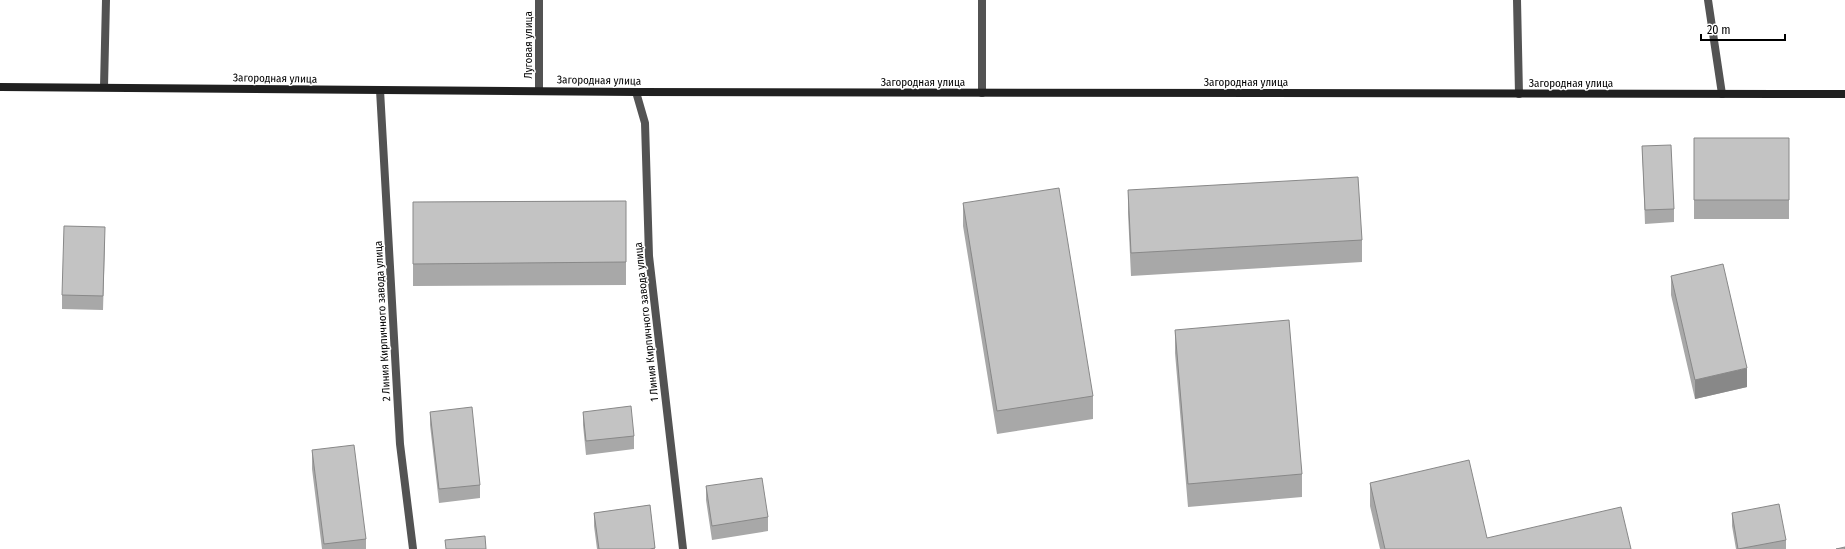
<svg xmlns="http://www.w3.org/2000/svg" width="1845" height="549" font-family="'Fira Sans Condensed',sans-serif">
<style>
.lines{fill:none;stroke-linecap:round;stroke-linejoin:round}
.lane{stroke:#535353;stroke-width:8}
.street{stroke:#535353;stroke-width:8}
.secondary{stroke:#202020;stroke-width:8}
.wall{fill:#a8a8a8}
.shaded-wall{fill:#888}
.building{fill:#c3c3c3;stroke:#888}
.labels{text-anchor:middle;stroke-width:3;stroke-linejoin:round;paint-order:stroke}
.street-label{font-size:11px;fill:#000;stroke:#fff}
</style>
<rect width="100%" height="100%" fill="#fff"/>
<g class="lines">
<path class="lane" d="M1517 0 1519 94
M1708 0 1722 94"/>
<path class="street" d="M104 87 106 0
M380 90 400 444 413 549
M539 90V0
M636 92 645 123 649 256 683 549
M982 93V0"/>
<path class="secondary" d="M0 87 636 92 1845 94"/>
</g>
<path class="wall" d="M1694 138H1789V219H1694Z
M1642 146 1674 209V222L1645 224Z
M1128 190 1362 240V262L1131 276 1128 213Z
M626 201V285L413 286V202Z
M963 203 1093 396V419L997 434 963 226Z
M105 241 103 310 62 309V295Z
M1671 276 1747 387 1695 399 1671 295Z
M1175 330 1302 474V497L1188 507 1175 353Z
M430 412 480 485V498L439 503 430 425Z
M583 412 634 436V449L586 455 583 425Z
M312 450 366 539V549H322L312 469Z
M1370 483 1487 538 1631 549H1380L1370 506Z
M706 486 768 517V531L712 540 706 500Z
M650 505 655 549H597L594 526V513Z
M1732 513 1786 540V549H1736L1732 526Z"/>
<path class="shaded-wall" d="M1747 368V387L1695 399V380Z"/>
<path class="building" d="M1694 138H1789V200H1694Z
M1671 145 1674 209 1645 210 1642 146Z
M1358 177 1362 240 1131 253 1128 190Z
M1059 188 1093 396 997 411 963 203Z
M626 201V262L413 264V202Z
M64 226 105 227 103 296 62 295Z
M1723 264 1747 368 1695 380 1671 276Z
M1289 320 1302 474 1188 484 1175 330Z
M631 406 634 436 586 441 583 412Z
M472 407 480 485 439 489 430 412Z
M354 445 366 539 324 544 312 450Z
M1469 460 1487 538 1621 507 1631 549H1385L1370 483Z
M762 478 768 517 712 526 706 486Z
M1779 504 1786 540 1738 549 1732 513Z
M650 505 655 548 650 549H599L594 513Z
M485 536 486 549H446L445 540Z
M1845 547V549H1836Z"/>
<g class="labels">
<g class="street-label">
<text transform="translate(528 45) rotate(-90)" y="4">Луговая улица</text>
<text transform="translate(275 78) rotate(1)" y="4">Загородная улица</text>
<text transform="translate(599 80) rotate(1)" y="4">Загородная улица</text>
<text x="923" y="86">Загородная улица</text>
<text x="1246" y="86">Загородная улица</text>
<text x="1571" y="87">Загородная улица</text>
<text transform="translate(382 321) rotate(-93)" y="4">2 Линия Кирпичного завода улица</text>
<text transform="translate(646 322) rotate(-96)" y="4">1 Линия Кирпичного завода улица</text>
</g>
</g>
<path d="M1701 34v6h84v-6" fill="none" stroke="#000000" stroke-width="2"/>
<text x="1707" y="34" font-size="12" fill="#000000" stroke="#ffffff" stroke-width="3" paint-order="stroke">20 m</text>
</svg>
